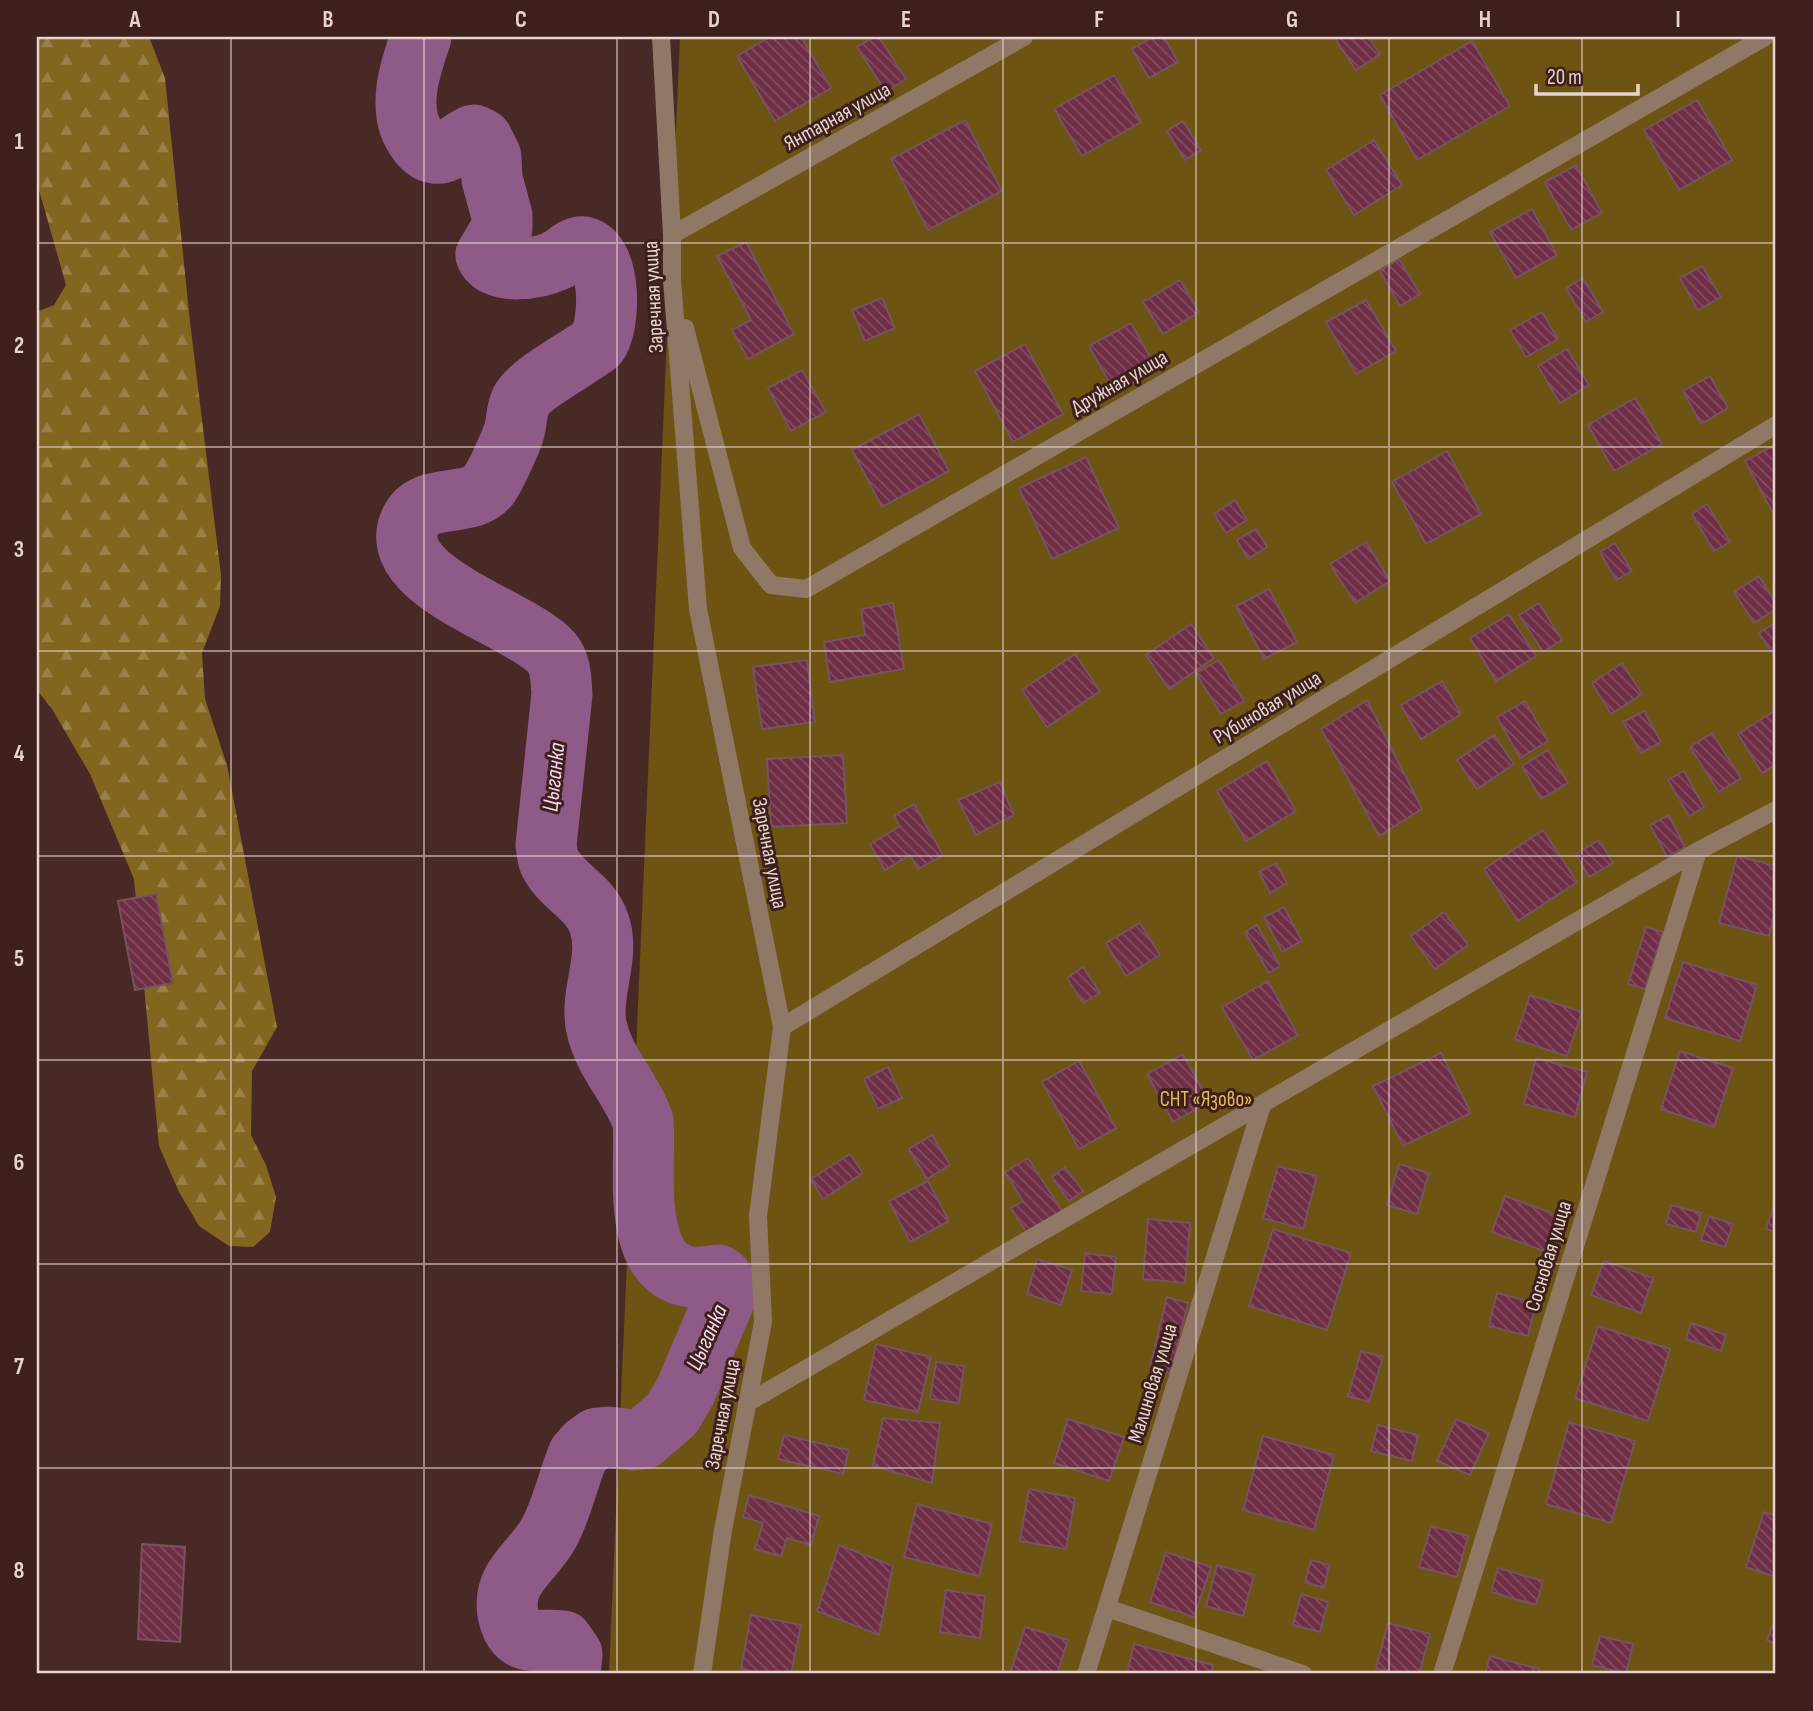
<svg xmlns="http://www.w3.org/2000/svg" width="1813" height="1711" font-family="'Sofia Sans Condensed',sans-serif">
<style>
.forest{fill:url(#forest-firs)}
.garden{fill:#6d5413}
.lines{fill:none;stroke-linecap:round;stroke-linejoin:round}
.river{stroke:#8e5a88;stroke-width:61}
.building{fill:url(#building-back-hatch);stroke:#76535e;stroke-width:2}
.minor{stroke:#917765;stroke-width:18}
.grid{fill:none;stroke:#e8d3cf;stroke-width:2;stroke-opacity:0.55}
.labels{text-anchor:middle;stroke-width:6;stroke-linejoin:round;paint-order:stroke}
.street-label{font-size:21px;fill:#e8d3cf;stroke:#3e1f1b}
.park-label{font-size:21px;fill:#e5ba5b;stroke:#3e1f1b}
.water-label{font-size:23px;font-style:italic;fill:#f7d8f3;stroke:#3e1f1b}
.neatline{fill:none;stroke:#e8d3cf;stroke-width:2.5}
.grid-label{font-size:23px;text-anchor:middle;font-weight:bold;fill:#e8d3cf}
</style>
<defs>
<pattern id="forest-firs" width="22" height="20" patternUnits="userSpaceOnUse" patternTransform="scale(1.75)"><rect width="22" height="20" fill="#82651e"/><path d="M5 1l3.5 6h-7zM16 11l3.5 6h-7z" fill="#9a8148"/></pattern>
<pattern id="building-back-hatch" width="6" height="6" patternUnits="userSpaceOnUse" patternTransform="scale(1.75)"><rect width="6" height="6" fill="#6e2f46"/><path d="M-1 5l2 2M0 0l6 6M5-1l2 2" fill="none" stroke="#834c60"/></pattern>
</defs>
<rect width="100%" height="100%" fill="#492925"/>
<path class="forest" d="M37 37H149L165 78 190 322 221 575 220 606 202 653 205 699 227 765 277 1027 252 1071 251 1135 266 1165 276 1197 270 1232 253 1247 229 1246 199 1226 179 1192 159 1146 134 879 90 774 52 709 37 690V312L54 305 66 285 37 183Z"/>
<path class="garden" d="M680 37H1776V1674H609Z"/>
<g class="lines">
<path class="river" d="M421 37C410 68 395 112 418 141 421 146 429 153 435 153 448 155 462 139 474 135L482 139 491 157 492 179 502 216V228L486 255C495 276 538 269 555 261 564 258 574 245 584 247 612 254 611 326 597 344 579 358 529 384 521 401 516 411 517 422 514 432 509 446 497 473 489 485 470 510 424 490 410 522 384 582 522 618 552 653 561 664 561 680 562 694L546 845C547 850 547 856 549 861 560 886 590 896 599 923 611 957 590 991 596 1025 604 1064 630 1085 643 1121 647 1164 628 1269 691 1277 700 1278 710 1276 718 1275 728 1282 728 1288 725 1298L685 1392 672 1414 643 1439 633 1440 608 1437 597 1438 586 1446 578 1455C568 1480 562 1508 550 1531 535 1561 501 1576 508 1614 510 1622 513 1632 521 1637 531 1644 550 1638 563 1641L572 1654 570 1674"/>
</g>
<path class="building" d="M770 37H801L831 88 775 121 737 56Z
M874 37H879L906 79 886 92 857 47Z
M1153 37H1164L1178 62 1149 78 1132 49Z
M1334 37H1368L1380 54 1356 70Z
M1472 41 1510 106 1417 160 1380 95Z
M1114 75 1141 122 1082 156 1054 109Z
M1697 100 1732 160 1679 190 1644 130Z
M965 120 1002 191 928 230 891 159Z
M1183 121 1201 150 1185 160 1167 131Z
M1374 140 1402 185 1354 215 1326 170Z
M1576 165 1602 213 1571 230 1545 182Z
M1532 209 1557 255 1516 278 1490 232Z
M746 242 794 334 748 359 732 330 751 320 717 256Z
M1399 259 1420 294 1400 306 1380 271Z
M1702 266 1721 297 1698 310 1680 278Z
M1583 278 1603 312 1586 322 1566 288Z
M1180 280 1199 312 1163 334 1143 302Z
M882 298 895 328 865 341 852 310Z
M1366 300 1396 351 1356 374 1326 322Z
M1542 312 1558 339 1526 357 1510 330Z
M1131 323 1157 370 1115 393 1089 346Z
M1025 344 1063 414 1013 442 975 371Z
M1567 349 1589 385 1560 403 1538 366Z
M802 370 826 412 791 431 768 388Z
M1710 376 1728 408 1701 424 1683 391Z
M1635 398 1662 444 1614 471 1588 425Z
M919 414 949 471 882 507 852 450Z
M1776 444V511L1773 513 1745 461Z
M1447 451 1481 514 1426 544 1392 482Z
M1086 457 1119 528 1052 559 1019 488Z
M1235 500 1247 520 1226 533 1214 514Z
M1707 504 1730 542 1714 551 1692 514Z
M1256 529 1267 547 1248 559 1237 540Z
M1366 542 1390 581 1355 603 1330 564Z
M1615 543 1632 571 1616 580 1600 552Z
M1759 576 1776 604V609L1754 623 1734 592Z
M1269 589 1297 642 1264 659 1236 606Z
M893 603 904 669 830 682 824 642 865 635 861 609Z
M1539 603 1562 640 1543 652 1519 615Z
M1509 614 1536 656 1496 681 1470 638Z
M1776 622V654L1774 656 1759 633Z
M1191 624 1214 658 1169 689 1146 655Z
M1075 654 1100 691 1047 727 1022 690Z
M807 660 815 722 762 729 753 667Z
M1219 660 1244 701 1221 714 1196 673Z
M1622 663 1642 694 1611 714 1592 683Z
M1442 681 1461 714 1421 739 1401 705Z
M1367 700 1422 809 1379 836 1321 729Z
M1525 701 1548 741 1520 758 1497 717Z
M1776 710V764L1762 773 1738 734Z
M1644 711 1661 742 1641 753 1623 722Z
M1712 733 1741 778 1719 792 1690 747Z
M1494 735 1514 764 1477 789 1457 760Z
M1548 750 1568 783 1541 799 1522 766Z
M843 755 847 823 771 827 767 759Z
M1267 761 1296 811 1246 841 1217 791Z
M1684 771 1704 807 1689 816 1668 780Z
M1000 782 1014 815 976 835 958 800Z
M914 804 943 855 918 869 910 855 885 870 870 844 900 826 894 816Z
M1669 815 1685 847 1667 857 1650 825Z
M1543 830 1577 882 1518 921 1484 869Z
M1599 840 1613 863 1589 877 1576 854Z
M1737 856 1776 866V906L1769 936 1719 923Z
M1276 863 1287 883 1270 893 1259 872Z
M156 894 173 983 135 990 118 901Z
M1284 907 1302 941 1282 952 1264 917Z
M1444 912 1468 945 1435 969 1411 936Z
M1140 923 1160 955 1126 976 1106 943Z
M1257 925 1280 966 1269 973 1245 932Z
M1646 927 1663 932 1645 989 1628 984Z
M1683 962 1757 985 1740 1041 1665 1018Z
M1083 967 1100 993 1083 1003 1067 978Z
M1268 981 1298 1035 1253 1060 1222 1007Z
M1530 995 1582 1012 1567 1056 1515 1039Z
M1680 1051 1733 1068 1714 1127 1661 1109Z
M1441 1053 1471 1113 1403 1146 1373 1086Z
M1183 1054 1209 1102 1173 1122 1147 1074Z
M1536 1058 1587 1072 1575 1117 1524 1104Z
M1079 1061 1116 1128 1079 1149 1042 1082Z
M888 1067 902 1098 878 1109 864 1079Z
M932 1135 950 1165 927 1179 909 1149Z
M850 1154 863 1173 823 1199 811 1179Z
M1028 1158 1062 1211 1027 1233 1011 1208 1023 1201 1005 1172Z
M1399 1164 1429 1173 1417 1214 1387 1205Z
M1278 1166 1317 1176 1303 1229 1263 1218Z
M1065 1167 1083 1191 1069 1201 1052 1177Z
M928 1181 949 1221 910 1242 889 1201Z
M1505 1196 1557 1215 1544 1251 1492 1232Z
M1776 1199V1232L1766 1229Z
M1671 1205 1701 1213 1696 1232 1666 1224Z
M1709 1216 1733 1224 1725 1247 1701 1240Z
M1148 1219 1190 1223 1185 1283 1143 1279Z
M1273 1229 1351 1253 1327 1330 1249 1306Z
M1085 1253 1116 1257 1112 1294 1081 1291Z
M1037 1259 1072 1270 1061 1305 1027 1294Z
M1604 1261 1653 1278 1641 1313 1591 1295Z
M1497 1293 1536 1303 1528 1336 1489 1326Z
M1167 1297 1188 1303 1171 1373 1150 1367Z
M1691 1323 1726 1335 1721 1351 1686 1339Z
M1598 1326 1670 1349 1648 1421 1575 1398Z
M876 1344 931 1357 918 1412 864 1400Z
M1361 1351 1383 1357 1369 1402 1348 1396Z
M936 1362 964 1366 959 1403 930 1399Z
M883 1418 940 1423 932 1483 873 1466Z
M1068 1419 1124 1437 1109 1481 1054 1463Z
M1456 1419 1489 1433 1470 1475 1437 1461Z
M1569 1422 1635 1441 1611 1523 1546 1504Z
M1378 1425 1418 1435 1412 1461 1371 1451Z
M784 1435 849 1450 843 1474 778 1459Z
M1263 1436 1334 1455 1314 1530 1243 1510Z
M1029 1489 1075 1498 1066 1549 1020 1541Z
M749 1495 819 1516 811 1545 787 1538 781 1556 755 1549 763 1523 743 1517Z
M917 1504 992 1524 979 1576 904 1557Z
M1764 1512 1776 1516V1577L1746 1567Z
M1431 1526 1468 1536 1457 1577 1419 1567Z
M142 1544 185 1547 180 1642 138 1639Z
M839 1545 893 1566 879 1635 817 1611Z
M1166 1552 1211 1567 1194 1617 1150 1602Z
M1311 1560 1329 1565 1324 1588 1305 1582Z
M1217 1565 1254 1575 1243 1616 1206 1606Z
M1498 1568 1543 1581 1536 1605 1491 1592Z
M946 1590 985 1596 980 1638 940 1632Z
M1301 1594 1328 1602 1320 1632 1293 1625Z
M751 1615 801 1625 791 1674H765L741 1669Z
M1776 1618V1644L1767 1640Z
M1388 1623 1430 1634 1419 1674H1399L1376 1668Z
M1025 1627 1068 1640 1057 1674H1010Z
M1600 1636 1633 1644 1626 1674 1592 1665Z
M1134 1644 1213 1665 1211 1674H1127Z
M1490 1656 1539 1669 1538 1674H1485Z"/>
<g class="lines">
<path class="minor" d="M661 37 672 235V280L698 609 782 1027 758 1216 763 1322 723 1530 702 1674
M672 235 1024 37
M685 328 742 548 771 585 806 589 1765 37
M782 1027 1776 425
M747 1403 1698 851 1776 810
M1107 1608 1303 1674
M1086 1674 1262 1105
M1442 1674 1698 851"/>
</g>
<path class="grid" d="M231 37V1674M424 37V1674M617 37V1674M810 37V1674M1003 37V1674M1196 37V1674M1389 37V1674M1582 37V1674M37 243H1776M37 447H1776M37 651H1776M37 856H1776M37 1060H1776M37 1264H1776M37 1468H1776"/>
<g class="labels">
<g class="street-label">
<text transform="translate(837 116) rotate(-29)" y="7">Янтарная улица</text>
<text transform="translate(653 297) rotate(-93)" y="7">Заречная улица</text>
<text transform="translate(1119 382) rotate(-30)" y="7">Дружная улица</text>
<text transform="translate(1267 707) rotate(-31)" y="7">Рубиновая улица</text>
<text transform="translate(770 853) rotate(79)" y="7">Заречная улица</text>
<text transform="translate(1548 1256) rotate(-73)" y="7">Сосновая улица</text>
<text transform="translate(1152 1383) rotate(-73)" y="7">Малиновая улица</text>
<text transform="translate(722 1414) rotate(-79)" y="7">Заречная улица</text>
</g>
<g class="park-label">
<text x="1206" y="1106">СНТ «Язово»</text>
</g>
<g class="water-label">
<text transform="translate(553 777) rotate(-84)" y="8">Цыганка</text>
<text transform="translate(706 1337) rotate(-66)" y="8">Цыганка</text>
</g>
</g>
<rect width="1813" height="1711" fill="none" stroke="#3e1f1b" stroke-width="77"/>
<path d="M1536 84v10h102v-10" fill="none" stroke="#e8d3cf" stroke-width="3.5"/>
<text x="1547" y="84" font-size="21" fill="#e8d3cf" stroke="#3e1f1b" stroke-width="5" paint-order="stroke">20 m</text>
<rect x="38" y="38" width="1736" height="1634" class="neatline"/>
<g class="grid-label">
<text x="135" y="27">A</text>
<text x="328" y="27">B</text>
<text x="521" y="27">C</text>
<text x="714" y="27">D</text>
<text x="906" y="27">E</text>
<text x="1099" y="27">F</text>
<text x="1292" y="27">G</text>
<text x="1485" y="27">H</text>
<text x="1678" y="27">I</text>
<text x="19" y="149">1</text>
<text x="19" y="353">2</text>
<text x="19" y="557">3</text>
<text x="19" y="761">4</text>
<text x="19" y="966">5</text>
<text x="19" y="1170">6</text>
<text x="19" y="1374">7</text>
<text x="19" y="1578">8</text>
</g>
</svg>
